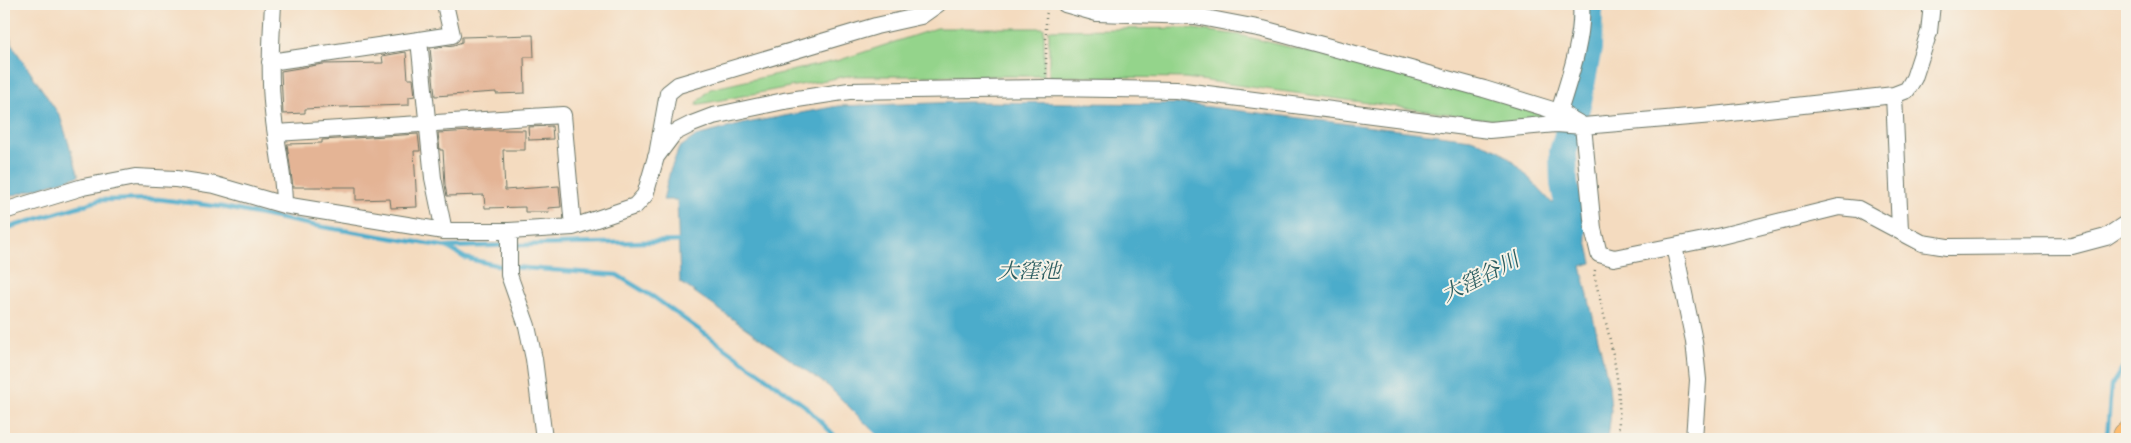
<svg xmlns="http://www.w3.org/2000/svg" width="2131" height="443" font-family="'Old Standard TT','Noto Serif JP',serif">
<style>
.green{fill:#94d48b;stroke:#5a8860}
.water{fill:#4caccb;stroke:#367480}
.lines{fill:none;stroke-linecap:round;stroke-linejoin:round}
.stream{stroke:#4caccb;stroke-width:4.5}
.river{stroke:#4caccb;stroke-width:28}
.building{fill:#e4b495}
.street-casing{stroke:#6a7465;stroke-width:18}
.highway-casing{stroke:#6a7465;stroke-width:29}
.path{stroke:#6a7465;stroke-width:2.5;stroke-dasharray:1 4;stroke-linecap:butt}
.street{stroke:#fff;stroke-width:16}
.highway{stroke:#fdbc70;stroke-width:28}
.labels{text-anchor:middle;stroke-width:4;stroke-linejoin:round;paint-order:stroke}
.water-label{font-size:21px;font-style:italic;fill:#2c5e61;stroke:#f7f3e8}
</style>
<rect width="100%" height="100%" fill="#f7f3e8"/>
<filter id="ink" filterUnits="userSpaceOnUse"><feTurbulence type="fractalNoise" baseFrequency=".02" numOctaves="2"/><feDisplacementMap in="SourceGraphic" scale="10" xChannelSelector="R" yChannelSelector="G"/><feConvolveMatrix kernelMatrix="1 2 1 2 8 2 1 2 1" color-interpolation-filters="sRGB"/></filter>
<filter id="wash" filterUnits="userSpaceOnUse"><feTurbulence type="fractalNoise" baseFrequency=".0096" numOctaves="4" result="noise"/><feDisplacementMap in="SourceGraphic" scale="20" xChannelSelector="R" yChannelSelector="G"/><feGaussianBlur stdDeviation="1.12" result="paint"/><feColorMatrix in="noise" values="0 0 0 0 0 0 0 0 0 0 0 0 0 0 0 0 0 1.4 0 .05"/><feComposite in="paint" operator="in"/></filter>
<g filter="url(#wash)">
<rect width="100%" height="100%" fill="#f4dbbf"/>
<path class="green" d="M937 28H1044V76H847L695 105 710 89 840 60Z
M1186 28 1239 35 1389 71 1485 96 1551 118 1508 122 1185 78 1049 76V30Z"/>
<path class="water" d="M4 22 14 48 60 116 79 176 4 198Z
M967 102 1185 104 1471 139 1499 150 1517 165 1552 203 1577 197 1592 263 1581 266 1609 385 1611 412 1608 439H881L828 386 680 282 677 200H663L670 171 679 148 696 136 747 123 838 106Z"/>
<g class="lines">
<path class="stream" d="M4 229 100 200 158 199 222 207 317 226 447 247 684 241
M447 247 465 258 505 267
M513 267 617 275 655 298 804 405 838 439
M4 409 6 439
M2107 439 2111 386 2127 361"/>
<path class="river" d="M1567 232 1573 229 1564 183 1563 152 1578 101 1588 48 1589 4"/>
</g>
<g id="blocks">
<path class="building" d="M533 35 534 57H524L525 93 496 94V92L435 96 430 48 454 45 462 42V37Z
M406 52 408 79H413L415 96 409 97V105L342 107 305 109V113L283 114 281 71 323 64 383 63 382 56Z
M552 126 553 139 529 140 528 127Z
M488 130H525V150H503L505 190 559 186 561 207 548 208 549 212H525V207L485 208 484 195 447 196 445 185 443 150H440L438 133Z
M418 134 420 151H414L417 207 391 208 390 199 356 200V187H293L287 144 322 143V140Z"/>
</g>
</g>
<g filter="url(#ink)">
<use href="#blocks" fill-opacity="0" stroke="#6a7465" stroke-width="1"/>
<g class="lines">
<defs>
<path id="street" d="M273 4C271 40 269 76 273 112 276 143 284 174 284 205
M1065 4 1097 13 1195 16 1263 29 1484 89 1559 112 1580 124
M270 62 419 40
M1559 112C1569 79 1584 38 1581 4
M1583 126 1593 229 1599 254 1614 258 1709 239 1839 207 1858 209 1922 243 1947 247 2072 246 2106 237 2127 223
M276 133 563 115 573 227
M657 155 668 93 678 85 876 26 921 16 938 4
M4 211 83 187 135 177 176 179 215 185 284 205 444 231H509L573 227 635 206 645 195 656 157 674 133 692 124 713 116 784 101 849 91 1046 88 1176 90 1489 130 1556 124 1583 126 1713 115 1894 95
M1900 230 1894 95 1907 90 1914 78 1929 32 1932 4
M444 231 433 178 419 40 452 35 445 4
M509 231V275L527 326 534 359 544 439
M1674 246 1694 341 1698 380 1694 439"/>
<path id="highway" d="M2127 439V436"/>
</defs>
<use href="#street" class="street-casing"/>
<use href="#highway" class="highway-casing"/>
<path class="path" d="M1261 4V12
M1046 74V18L1048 4
M1595 270 1594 274C1606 327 1626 385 1617 439"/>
<use href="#street" class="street"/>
<use href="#highway" class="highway"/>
</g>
</g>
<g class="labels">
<g class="water-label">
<text x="1029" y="278">大窪池</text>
<text transform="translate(1480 277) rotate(-27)" y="7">大窪谷川</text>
</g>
</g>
<rect width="2131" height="443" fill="none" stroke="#f7f3e8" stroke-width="20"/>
</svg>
